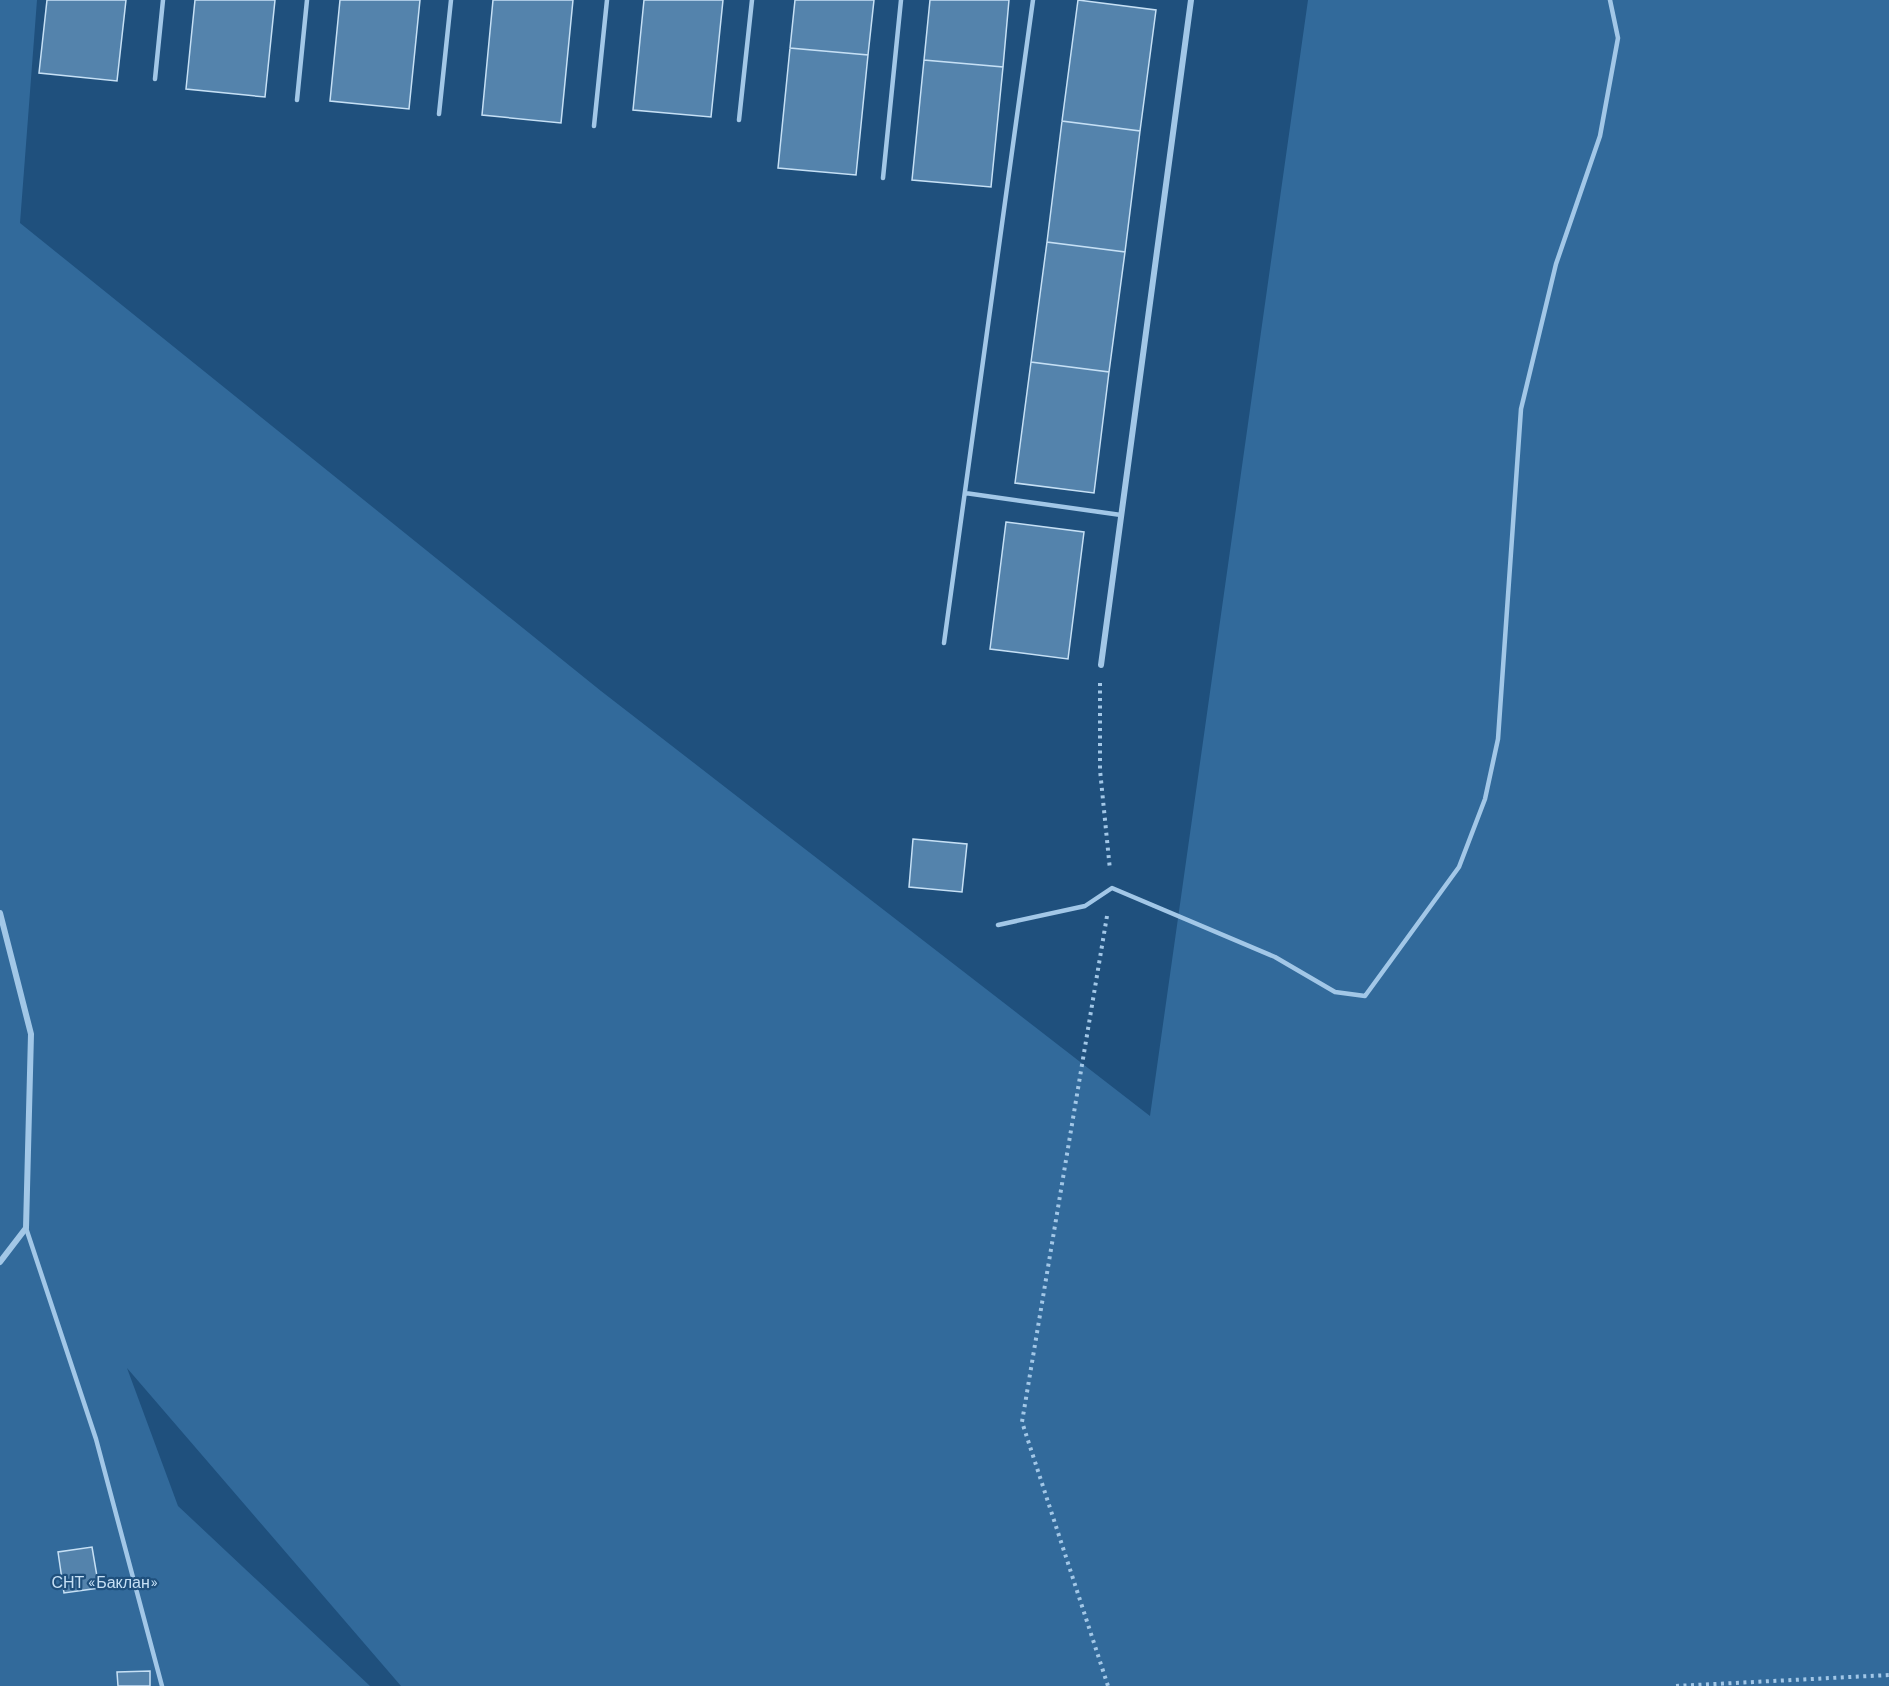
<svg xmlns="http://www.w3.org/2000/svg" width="1889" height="1686" font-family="Barlow,sans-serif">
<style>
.green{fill:#326a9b}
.building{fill:#5483ac;stroke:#c6e0f5;stroke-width:1.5}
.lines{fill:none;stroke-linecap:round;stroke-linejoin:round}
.path{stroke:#a2c7e7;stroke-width:4;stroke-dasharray:3 4.5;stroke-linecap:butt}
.service{stroke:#a2c7e7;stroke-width:4.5}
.minor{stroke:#a2c7e7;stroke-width:6}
.labels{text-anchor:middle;stroke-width:4.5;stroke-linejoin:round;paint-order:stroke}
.park-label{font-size:16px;fill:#c6e0f5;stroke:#1f507d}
</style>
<rect width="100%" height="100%" fill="#1f507d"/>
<path class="green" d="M0 0H37L20 223 601 691 1150 1116 1308 0H1889V1686H401L127 1368 178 1506 370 1686H0Z"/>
<path class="building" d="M47 0H126L117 81 39 73Z
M195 0H275L265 97 186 89Z
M340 0H420L409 109 330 101Z
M493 0H573L561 123 482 115Z
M644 0H723L711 117 633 110Z
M795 0H874L868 55 790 48Z
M930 0H1009L1003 67 924 60Z
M1078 0 1156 10 1140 131 1062 121Z
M790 48 868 55 856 175 778 168Z
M924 60 1003 67 991 187 912 180Z
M1062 121 1140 131 1125 252 1047 242Z
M1047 242 1125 252 1109 372 1031 362Z
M1031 362 1109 372 1094 493 1015 483Z
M1006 522 1084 532 1068 659 990 649Z
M913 839 967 844 962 892 909 887Z
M92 1547 99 1588 64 1593 58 1552Z
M150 1671V1686H118L117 1672Z"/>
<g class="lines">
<path class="path" d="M1100 683V770L1110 870
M1107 916 1022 1422 1108 1686
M1676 1686 1889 1675"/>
<path class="service" d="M155 79 163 0
M297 100 307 0
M439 114 451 0
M739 120 752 0
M594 126 607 0
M883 178 901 0
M965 493 1121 515
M944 643 1033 0
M998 925 1085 906 1112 888 1275 957 1335 992 1365 996 1459 867 1485 799 1498 739 1521 409 1556 264 1600 136 1618 38 1610 0
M26 1228 96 1439 162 1686"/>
<path class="minor" d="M1101 665 1191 0
M0 913 31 1034 26 1228 0 1262"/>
</g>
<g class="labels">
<g class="park-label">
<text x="105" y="1588">СНТ «Баклан»</text>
</g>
</g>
</svg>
